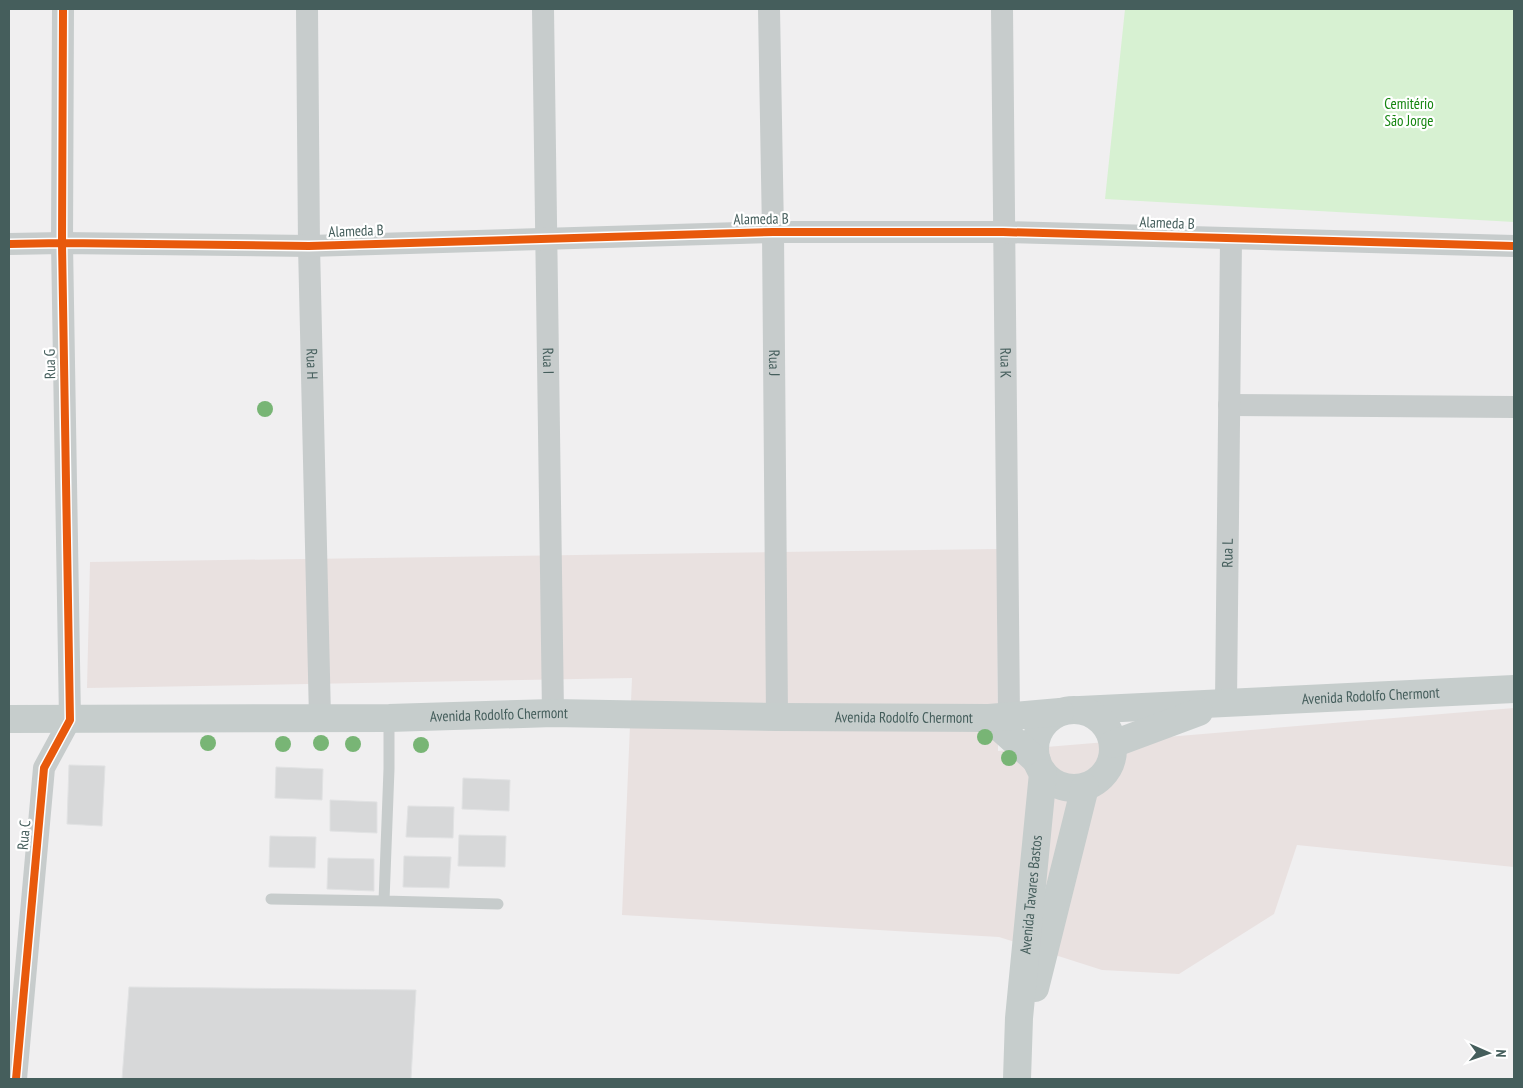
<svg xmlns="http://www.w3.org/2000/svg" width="1523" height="1088" font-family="'PT Sans Narrow',sans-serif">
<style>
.commercial{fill:#e9e1e0}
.green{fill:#d7f1d2}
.building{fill:#d7d8d9;stroke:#e1e2e3}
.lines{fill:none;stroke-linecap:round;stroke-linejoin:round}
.lane{stroke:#c7cccc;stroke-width:11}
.street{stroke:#c7cccc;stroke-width:22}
.secondary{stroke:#c6cdcc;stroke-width:28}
.cycleway-casing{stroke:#fff;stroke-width:11}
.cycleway{stroke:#e8590c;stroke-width:8}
.tree{fill:#78b575}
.labels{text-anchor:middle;stroke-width:4.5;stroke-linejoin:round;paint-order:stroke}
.park-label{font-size:15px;fill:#158510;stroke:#fff}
.street-label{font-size:15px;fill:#455e5c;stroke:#fff}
</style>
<rect width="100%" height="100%" fill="#f0eff0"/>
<path class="commercial" d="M997 549 998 751 1514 708V867L1297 845 1274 914 1179 974 1102 970 999 937 622 915 632 678 87 688 90 562Z"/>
<path class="green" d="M1125 9H1514V222L1105 199Z"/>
<path class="building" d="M69 765 105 766 102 826 67 824Z
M276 767 323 769 322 800 275 798Z
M463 778 510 780 509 811 462 809Z
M330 800 377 802V833L330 831Z
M408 806 454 807 453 838 406 837Z
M459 835 506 836 505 867 458 866Z
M270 836 316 837 315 868 269 867Z
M404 856 451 857 449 888 403 887Z
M328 858 374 859V891L327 889Z
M129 987 416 990 411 1079H122Z"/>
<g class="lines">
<path class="lane" d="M389 718V769L384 901 498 904
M271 899 384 901"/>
<g class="street">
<path id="s1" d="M307 9 309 246 320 718"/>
<path id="s2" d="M543 9 553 713"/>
<path id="s3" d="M769 9 773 232 777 717"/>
<path id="s4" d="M1002 9 1009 717"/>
<path d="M9 244 62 243 309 246 773 232H1003L1514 246"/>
<path d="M1229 405 1514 407"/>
<path id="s5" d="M1226 702 1231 239"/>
<path d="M16 1079 44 768 70 720 62 243 63 9"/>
</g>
<g class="secondary">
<path id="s6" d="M1080 710 1514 689"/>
<circle cx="1074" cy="749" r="39"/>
<path d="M989 718 1037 761"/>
<path id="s7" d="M9 719 389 718 553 713 777 717 989 718 1060 712"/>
<path d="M1113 744 1199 712"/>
<path d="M1035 988 1085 787"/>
<path id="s8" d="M1017 1079 1019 1018 1043 773"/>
</g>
<defs>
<path id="cycleway" d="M9 244 62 243 309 246 773 232H1003L1514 246
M16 1079 44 768 70 720 62 243 63 9"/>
</defs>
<use href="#cycleway" class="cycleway-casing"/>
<use href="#cycleway" class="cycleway"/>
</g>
<g class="tree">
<circle cx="265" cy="409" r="8"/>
<circle cx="985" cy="737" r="8"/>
<circle cx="208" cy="743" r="8"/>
<circle cx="321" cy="743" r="8"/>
<circle cx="283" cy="744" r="8"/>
<circle cx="353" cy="744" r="8"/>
<circle cx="421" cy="745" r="8"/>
<circle cx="1009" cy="758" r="8"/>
</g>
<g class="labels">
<g class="park-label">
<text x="1409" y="109">Cemitério<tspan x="1409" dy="17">São Jorge</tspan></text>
</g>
<g class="street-label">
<text transform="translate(761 219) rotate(-1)" y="5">Alameda B</text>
<text transform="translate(1167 223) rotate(2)" y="5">Alameda B</text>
<text transform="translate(356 231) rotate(-2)" y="5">Alameda B</text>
<text dy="5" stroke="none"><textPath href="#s2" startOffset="352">Rua I</textPath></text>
<text dy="5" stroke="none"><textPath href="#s1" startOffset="355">Rua H</textPath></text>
<text dy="5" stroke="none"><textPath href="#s3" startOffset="354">Rua J</textPath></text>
<text dy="5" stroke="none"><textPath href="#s4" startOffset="354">Rua K</textPath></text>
<text transform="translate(50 364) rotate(-91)" y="5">Rua G</text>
<text dy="5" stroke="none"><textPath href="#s5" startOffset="149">Rua L</textPath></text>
<text dy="5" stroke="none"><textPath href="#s6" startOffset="291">Avenida Rodolfo Chermont</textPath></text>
<text dy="5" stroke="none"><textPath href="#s7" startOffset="490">Avenida Rodolfo Chermont</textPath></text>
<text dy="5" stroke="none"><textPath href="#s7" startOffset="895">Avenida Rodolfo Chermont</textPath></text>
<text transform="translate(24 835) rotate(-85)" y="5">Rua C</text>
<text dy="5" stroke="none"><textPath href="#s8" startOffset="185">Avenida Tavares Bastos</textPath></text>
</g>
</g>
<rect width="1523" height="1088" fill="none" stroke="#455e5c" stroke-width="20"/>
<g transform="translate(1488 1053) rotate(92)" stroke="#ffffff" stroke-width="4" paint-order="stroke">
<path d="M0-4L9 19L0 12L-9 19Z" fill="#455e5c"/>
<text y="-8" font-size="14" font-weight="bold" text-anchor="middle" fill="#455e5c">N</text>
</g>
</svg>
